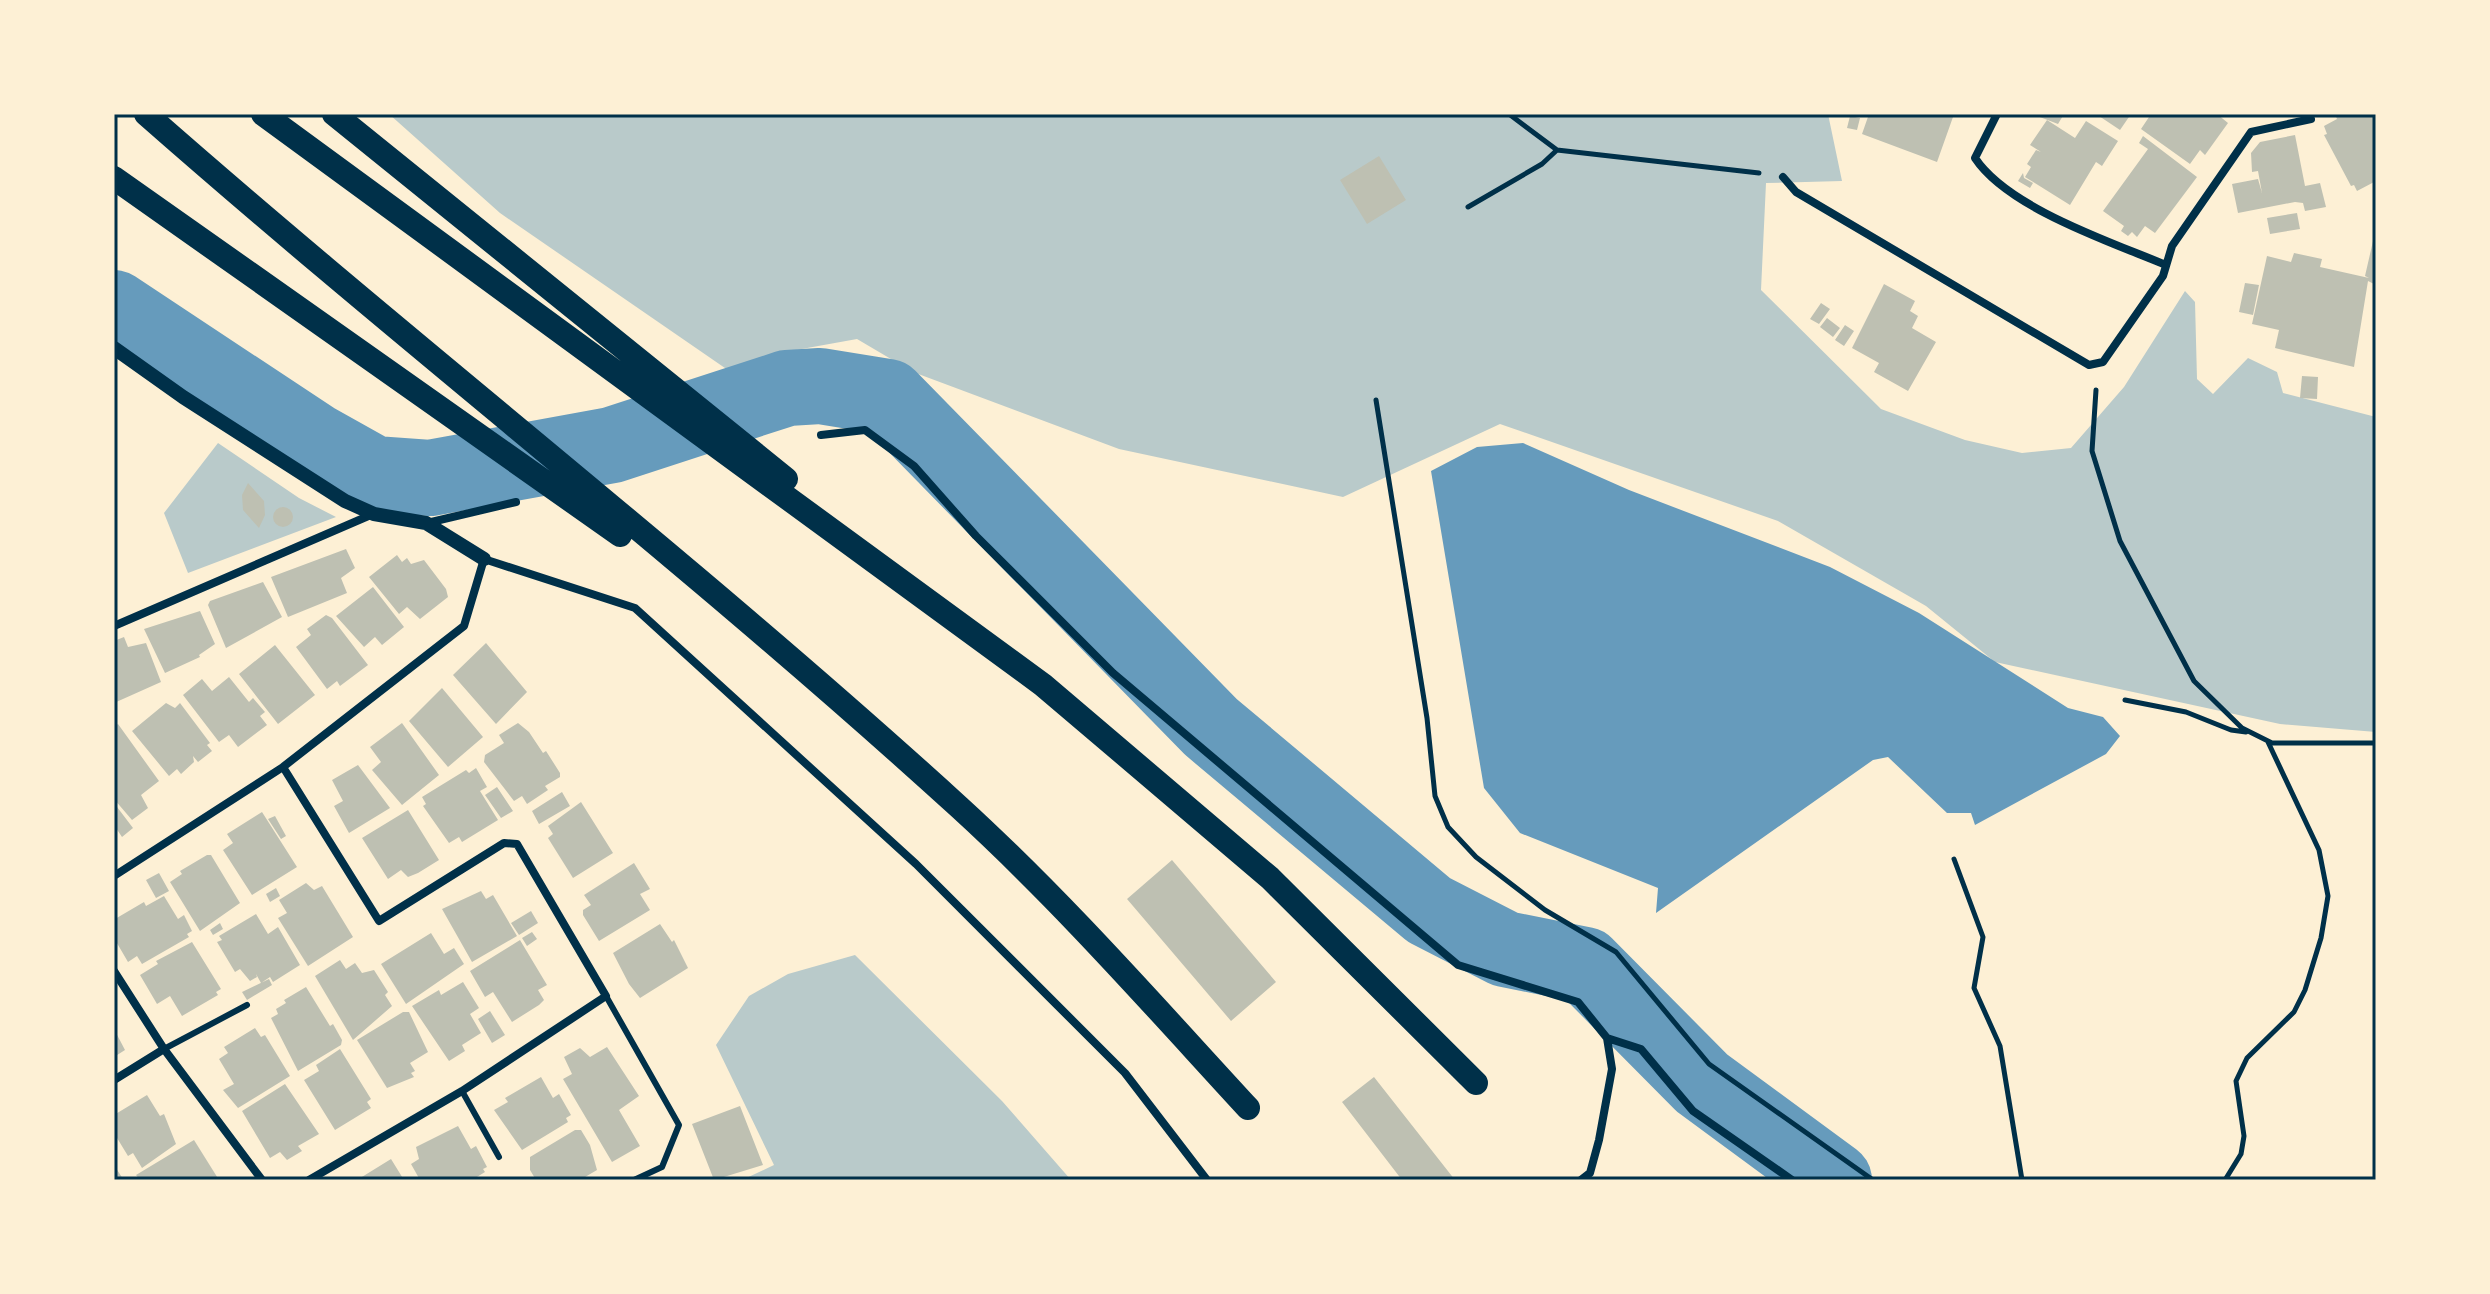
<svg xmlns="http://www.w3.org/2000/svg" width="2490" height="1294" font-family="Inter,sans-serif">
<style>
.green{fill:#b9caca}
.water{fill:#669bbc}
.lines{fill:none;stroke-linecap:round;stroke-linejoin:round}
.river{stroke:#669bbc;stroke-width:76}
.building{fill:#bec0b2}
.path{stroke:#003049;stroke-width:5}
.service{stroke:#003049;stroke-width:6}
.minor{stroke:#003049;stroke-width:8}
.tertiary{stroke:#003049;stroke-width:14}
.motorway{stroke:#003049;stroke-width:24}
.neatline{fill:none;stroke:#003049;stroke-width:3}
</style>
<rect width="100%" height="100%" fill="#fdf0d5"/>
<path class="green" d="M389 114H1828L1842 181 1766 183 1761 290 1881 409 1965 440 2022 453 2071 448 2124 387 2185 291 2195 302 2197 379 2213 394 2248 358 2277 372 2283 393 2376 417V732L2280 724 1995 662 1926 606 1778 521 1500 424 1343 497 1119 449 913 372 857 339 796 350 738 377 500 213Z
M218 443 299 498 336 517 188 573 164 513Z
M855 955 1002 1101 1071 1180H742L774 1165 716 1045 749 996 788 974Z"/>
<path class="water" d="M1523 443 1629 490 1830 567 1919 613 2068 708 2103 717 2120 736 2106 754 1975 825 1971 813H1947L1888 757 1873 760 1656 913 1658 888 1520 833 1484 788 1431 471 1477 447Z"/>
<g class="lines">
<path class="river" d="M114 308 315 441 374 474 430 478 612 445 787 388 820 386 888 397 1211 727 1429 910 1505 949 1585 965 1702 1083 1834 1180"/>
</g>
<path class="building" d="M1869 114H1943L1953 117 1937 162 1862 134Z
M2032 114H2064L2058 124Z
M2096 114H2131L2120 130Z
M2151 114H2217L2228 123 2205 155 2200 150 2190 164 2141 129Z
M2335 114H2376V181L2357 191 2354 185 2351 186 2324 135 2327 134 2324 126 2337 119Z
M1850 116 1860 118 1857 130 1847 128Z
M2047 120 2075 138 2086 121 2118 141 2102 166 2096 162 2070 205 2025 177 2031 167 2027 164 2036 150 2041 152 2030 145Z
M2295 135 2305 186 2320 183 2326 207 2305 211 2303 203 2295 202 2238 213 2232 184 2258 179 2262 193 2258 171 2252 172 2251 153 2260 142Z
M2143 136 2197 177 2155 233 2145 226 2137 237 2132 232 2128 236 2121 231 2124 226 2103 211 2148 149 2139 143Z
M1379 156 1406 200 1367 224 1340 180Z
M2023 173 2024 178 2033 183 2030 188 2018 181Z
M2297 213 2300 229 2270 234 2267 218Z
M2376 228V285L2368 281 2354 367 2275 348 2279 330 2252 324 2267 256 2291 262 2294 253 2322 259 2320 267 2369 278 2365 276Z
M2245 283 2259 285 2253 315 2239 312Z
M1884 284 1915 301 1910 311 1918 316 1912 328 1936 342 1908 391 1874 372 1879 363 1852 348Z
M1821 303 1830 309 1819 324 1810 319Z
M1827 318 1840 328 1833 337 1820 327Z
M1845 325 1854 331 1844 346 1835 340Z
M2302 376 2318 377 2317 399 2300 398Z
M248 483 264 501 265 515 259 528 243 510 242 495Z
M273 517a10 10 0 1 1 20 0a10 10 0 1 1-20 0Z
M346 549 355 568 341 578 347 593 288 617 271 577Z
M397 555 402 562 407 558 411 564 424 560 446 589 448 597 420 619 407 607 399 614 369 577Z
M263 582 282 617 226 648 208 605 210 601Z
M373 587 404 627 382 645 375 637 364 647 336 616Z
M200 611 215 644 199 655 200 657 165 673 144 629Z
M326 615 332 618 368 665 340 686 337 681 327 689 296 647 311 635 307 629Z
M124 637 128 647 146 643 161 682 114 703V641Z
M486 643 527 692 496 724 453 675Z
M275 645 315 695 278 724 239 674Z
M229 677 249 702 253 698 265 712 260 716 267 725 238 747 229 735 219 742 183 695 202 679 212 691Z
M442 688 483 737 448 767 409 721Z
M166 703 175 708 180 703 210 743 207 745 212 751 198 762 193 756 194 762 181 774 177 769 169 776 132 731Z
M402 723 439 775 402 805 372 770 381 762 370 747Z
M518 723 529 732 543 753 546 751 560 773V777L545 786 548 790 527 804 522 796 514 801 484 762 485 755 504 743 499 735Z
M118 724 159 781 141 795 148 808 132 820 114 799V727Z
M358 765 390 808 349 833 334 806 343 801 332 780Z
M476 768 487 787 480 791 498 820 462 842 459 837 449 843 423 806 426 804 422 797 466 770 469 773Z
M497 787 513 811 501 818 485 795Z
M562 792 570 806 539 824 532 811Z
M581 802 613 853 573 878 548 838 553 834 548 826Z
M114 803 133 828 122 837 114 825Z
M408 810 439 860 418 873 408 877 401 870 388 879 362 838Z
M262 812 297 867 252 895 223 850 233 843 227 834Z
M275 816 286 836 281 839 268 819Z
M207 855H211L240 903 200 931 170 882 182 874 180 871Z
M1172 860 1276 982 1231 1021 1127 899Z
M634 863 650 889 640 894 650 910 599 941 583 915V910L591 905 584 895Z
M159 873 169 891 156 898 146 880Z
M306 883 314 890 322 886 353 937 308 966 278 918 287 913 279 900Z
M276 888 280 896 270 902 266 894Z
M481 891 486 899 493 895 517 936 472 962 442 909Z
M164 896 178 919 184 915 192 931 187 934 189 937 142 964 137 956 128 962 114 938 115 919 144 902 146 906Z
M531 911 538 923 519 935 511 923Z
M256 914 268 934 278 927 300 965 273 982 270 977 261 983 256 974 257 977 250 981 240 969 235 972 217 942 222 940 219 936Z
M220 923 223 929 213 935 210 930Z
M660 924 672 942 674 940 688 968 640 998 629 984 613 953Z
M532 932 537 939 527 946 522 938Z
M431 933 444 954 454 948 464 964 406 1004 381 964Z
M520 940 547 985 538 990 544 1000 539 1005 512 1022 493 992 485 997 470 971Z
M192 942 221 989 216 992 218 995 182 1016 170 996 157 1004 140 975 158 964 156 961Z
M340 960 346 969 355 963 362 973 374 970 388 992 385 995 392 1006 353 1040 315 976Z
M269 979 272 985 247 1000 242 992Z
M463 982 479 1008 470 1014 481 1033 462 1045 465 1051 449 1061 412 1006 439 990 441 995Z
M306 987 330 1026 333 1024 342 1040 341 1045 298 1071 271 1018 278 1014 276 1009 286 1003 284 1000Z
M490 1011 505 1035 492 1043 478 1019Z
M403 1012H409L428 1052 410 1063 415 1071 411 1073 414 1077 387 1088 357 1040Z
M255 1028 261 1037 265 1035 290 1076 238 1108 223 1090 234 1084 219 1059 228 1053 224 1047Z
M114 1029 125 1050 114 1057Z
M607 1047 639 1096 619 1110 640 1146 612 1162 563 1079 572 1074 564 1057 580 1048 590 1057Z
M340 1049 371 1099 367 1102 371 1108 335 1130 304 1080 319 1071 316 1065Z
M541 1077 553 1098 559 1094 571 1115 566 1118 568 1122 522 1150 494 1110 508 1102 505 1098Z
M1374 1077 1455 1180H1402L1342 1102Z
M285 1084 319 1134 298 1146 302 1151 287 1160 280 1152 270 1158 242 1111Z
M147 1095 160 1116 164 1114 176 1144 142 1168 133 1153 128 1156 114 1133V1115Z
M740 1106 763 1165 714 1180 692 1124Z
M458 1126 471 1149 476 1146 487 1167 483 1169 485 1172 472 1180H420L411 1164 419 1159 416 1147Z
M575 1130H581L590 1145 597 1170 580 1180H536L530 1170V1157Z
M194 1140 219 1180H140L136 1175Z
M391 1159 404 1180H357Z
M114 1165 123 1179 121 1180H114Z"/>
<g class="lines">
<path class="path" d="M1509 114 1557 150 1759 173
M1468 207 1542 164 1557 150
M2096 390 2092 451 2120 541 2194 681 2242 728 2272 743H2376
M1376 400 1427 718 1435 796 1448 827 1476 857 1545 910 1616 952 1709 1064 1873 1180
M2125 700 2186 712 2231 730 2246 732
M1954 859 1983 937 1974 988 2000 1046 2022 1180
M2225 1180 2241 1154 2244 1136 2236 1081 2247 1058 2294 1012 2305 990 2321 938 2328 896 2319 850 2268 742"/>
<path class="service" d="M606 996 679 1125 662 1167 634 1180
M164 1049 247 1005
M462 1091 499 1157"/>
<path class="minor" d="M1997 114 1975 158C2008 208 2111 242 2166 265
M1783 177 1796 192 2089 365 2103 362 2163 276 2172 246 2251 132 2311 119
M821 435 865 430 914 466 976 536 1113 673 1458 965 1578 1002 1607 1038 1612 1069 1599 1140 1590 1173 1581 1180
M427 523 516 502
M114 626 373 514
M283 767 379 921 504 843 517 844 606 996 462 1091 309 1180
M114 876 283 767 464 626 484 559 635 608 916 864 1125 1073 1207 1180
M114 971 164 1049 262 1180
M1607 1038 1641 1049 1693 1111 1792 1180
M114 1080 164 1049"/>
<path class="tertiary" d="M114 348 183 397 345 501 374 514 426 523 484 559"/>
<path class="motorway" d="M146 114C413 349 696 567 959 807 1062 901 1154 1006 1248 1108
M263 114 1043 685 1270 878 1476 1083
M334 114 786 479
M114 178 620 535"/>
</g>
<rect width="2490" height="1294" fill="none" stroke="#fdf0d5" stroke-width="232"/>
<rect x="116" y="116" width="2258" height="1062" class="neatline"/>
</svg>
